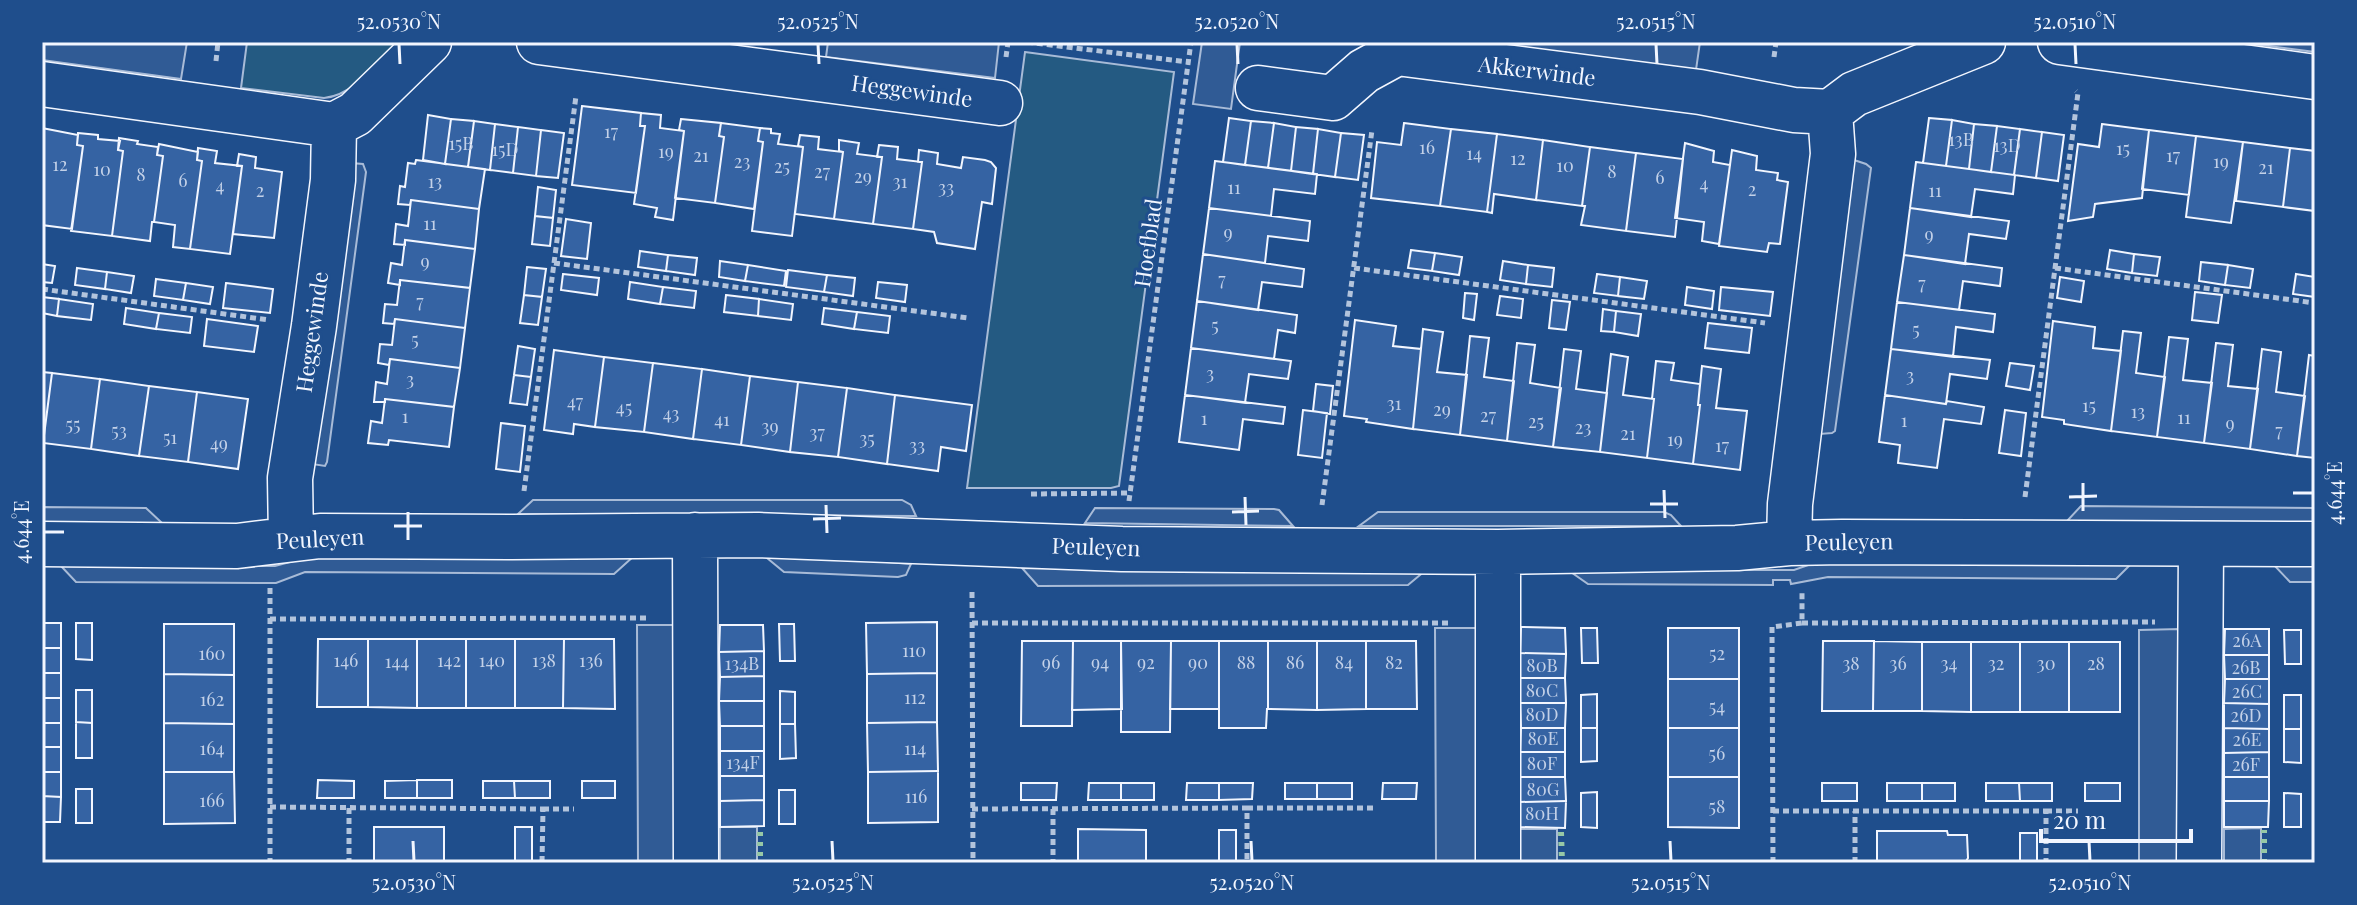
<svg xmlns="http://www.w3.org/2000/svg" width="2357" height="905" font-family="'Playfair Display',serif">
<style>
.grass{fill:#245a82;stroke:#a8bbd7;stroke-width:2}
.parking{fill:#305b95;stroke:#a8bbd7;stroke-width:2}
.building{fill:#3563a3;stroke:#f2f6ff;stroke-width:2}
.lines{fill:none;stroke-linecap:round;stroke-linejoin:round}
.minor-casing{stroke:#f2f6ff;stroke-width:47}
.path{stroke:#b3c4dc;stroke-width:5;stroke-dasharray:6 4;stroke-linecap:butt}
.minor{stroke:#1f4e8c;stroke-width:44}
.hedge{stroke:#97c8a6;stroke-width:6;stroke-dasharray:4 6;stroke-linecap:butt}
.ticks{fill:none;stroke:#f2f6ff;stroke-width:3}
.labels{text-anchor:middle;stroke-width:6;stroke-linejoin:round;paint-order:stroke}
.number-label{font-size:18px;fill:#c3d1e8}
.street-label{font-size:22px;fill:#f2f6ff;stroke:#1f4e8c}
.neatline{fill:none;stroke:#f2f6ff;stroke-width:3}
.ticks-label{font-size:20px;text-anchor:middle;fill:#f2f6ff}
</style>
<rect width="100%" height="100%" fill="#1f4e8c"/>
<path class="grass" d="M247 42H399C378 62 355 95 324 98L241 88Z
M1025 52 1174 72 1119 486 1111 488H967Z"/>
<path class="parking" d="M42 42H187L181 79 42 60Z
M828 42H999L995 78 826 57Z
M1202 42H1240L1231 109 1193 104Z
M1480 42H1700L1696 70Z
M2238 42H2315V52Z
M1854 160 1866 164 1871 168 1835 431 1832 433 1820 434Z
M351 163 363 164 366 172 327 462 325 466 312 464Z
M533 500H902L911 505 916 516 518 514Z
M2081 506 2315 508V522L2067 521Z
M42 507 146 508 162 523H42Z
M1095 508 1274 509 1279 510 1293 526 1085 523Z
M1378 512H1664L1671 515 1681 526H1359Z
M316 555 634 556 614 574 305 572 276 583 76 582 60 565 275 566Z
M767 558H836L911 564 906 575 898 577 784 572Z
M1814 563 2131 564 2116 579 1828 577 1791 584 1790 580H1773V585L1588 584 1568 570H1794Z
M2273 564H2315V582H2290Z
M1022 568 1426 570 1408 585 1038 586Z
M637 625H673L674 863H638Z
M1435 628H1477L1478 863H1436Z
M2180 629V863H2139V630Z
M720 827H757V863H720Z
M2261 828V863H2224V829Z
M1520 829H1557V863H1520Z"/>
<path class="building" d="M582 106 641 113 640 126H645L636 193 572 185Z
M641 113 661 115 660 128 684 131 673 220 655 217 657 208 634 204 645 126H640Z
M428 115 451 119 445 164 423 160Z
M1229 118 1251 121 1245 165 1223 162Z
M1929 118 1952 120 1946 166 1923 163Z
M451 119 474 121 468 167 445 164Z
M681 119 721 123 719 136 724 137 715 203 675 198 684 131 679 130Z
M1952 120 1974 124 1969 169 1946 166Z
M474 121 495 124 490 170 468 167Z
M1251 121 1274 123 1268 168 1245 165Z
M721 123 760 128 758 141 763 142 754 209 715 203 724 137 719 136Z
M1274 123 1296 127 1291 171 1268 168Z
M1404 123 1451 129 1440 206 1371 198 1377 142 1401 145Z
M495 124 518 127 513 173 490 170Z
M1974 124 1997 126 1991 172 1969 169Z
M2102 124 2149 130 2142 198 2095 204 2093 217 2068 221 2078 144 2099 147Z
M1997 126 2020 129 2014 175 1991 172Z
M518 127 541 130 536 176 513 173Z
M1296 127 1318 129 1313 174 1291 171Z
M42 128 78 135 77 145 83 146 72 229 42 225Z
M760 128 771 129V133L780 134 778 144 803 147 792 236 752 231 763 142 758 141Z
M1318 129 1341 133 1335 177 1313 174Z
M1451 129 1497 134 1487 212 1440 206Z
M2020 129 2042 132 2036 178 2014 175Z
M541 130 564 133 558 178 536 176Z
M2149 130 2196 136 2189 195 2142 189Z
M2042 132 2064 135 2058 181 2036 178Z
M78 133 98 135V139L120 141 118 150 123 151 112 236 71 231 83 146 77 145Z
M1341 133 1364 135 1358 180 1335 177Z
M1497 134 1543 140 1536 200 1494 194 1492 213 1487 212Z
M800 135 819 137 818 149 843 152 834 219 795 214 803 147 798 146Z
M2196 136 2243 142 2231 223 2186 217Z
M119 138 138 141 137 144 158 147 157 155 163 156 154 222H152L150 241 112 236 123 151 118 150Z
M839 140 859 143 857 154 882 157 873 224 834 219 843 152 839 151Z
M1543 140 1590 147 1582 206 1536 200Z
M2243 142 2290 148 2283 207 2236 201Z
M1685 143 1714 151 1713 162 1730 165 1719 244 1702 241 1704 222 1675 218Z
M159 144 198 152 197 160 202 161 190 249 173 247 175 225 154 222 163 156 157 155Z
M879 145 898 147 897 159 922 162 913 229 873 224 882 157H877Z
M1590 147 1636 153 1626 231 1581 225 1585 206H1582Z
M198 148 217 151 215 163 242 166 230 254 190 249 202 161 197 160Z
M2290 148 2315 151V211L2283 207Z
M919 150 938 153 937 164 961 168 963 157 985 160 991 162 996 168 992 204 982 202 975 249 937 243 934 232 913 229 922 162H918Z
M1732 150 1757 156 1756 170 1778 173 1777 180 1788 182 1780 244 1769 243 1767 252 1719 246Z
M1636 153 1683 159 1675 237 1626 231Z
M239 154 256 157 255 168 282 172 274 238 233 234 242 166H237Z
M416 160 485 169 479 209 411 200 410 205 398 204 400 186 405 187 408 163 415 164Z
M1215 161 1317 174 1315 194 1274 189 1271 216 1209 208Z
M1916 162 2015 175 2013 194 1975 189 1971 217 1910 208Z
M538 187 556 190 553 218 535 216Z
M411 200 479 209 475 249 405 240V245L394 244 396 224 408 226Z
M1209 208 1310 221 1308 241 1268 236 1265 263 1203 254Z
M1910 208 2009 221 2006 239 1969 234 1965 264 1904 255Z
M535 216 553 218 550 246 532 244Z
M566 219 591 223 587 259 561 256Z
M405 240 475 249 470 288 400 280V285L388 283 391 263 402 265Z
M1411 250 1435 253 1432 271 1408 268Z
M2110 250 2134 254 2132 273 2107 269Z
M640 251 668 255 666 271 638 267Z
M1435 253 1462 257 1459 275 1432 271Z
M1203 254 1304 269 1302 287 1262 282 1258 310 1197 301Z
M2134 254 2160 257 2157 276 2132 273Z
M668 255 697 258 695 275 666 271Z
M1904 255 2002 268 2000 286 1963 281 1959 310 1897 302Z
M720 261 748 265 745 281 719 277Z
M1503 261 1528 265 1526 284 1500 280Z
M2201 262 2228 265 2225 285 2199 281Z
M42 264 55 266 52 283 42 282Z
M748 265 786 271 784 286 745 281Z
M1528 265 1554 268 1552 287 1526 284Z
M2228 265 2253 269 2250 288 2225 285Z
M527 267 546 269 542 297 524 295Z
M77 268 107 272 105 289 75 285Z
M788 270 827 275 824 292 786 287Z
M107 272 134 276 131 293 105 289Z
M563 274 599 278 597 295 561 290Z
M1597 274 1620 277 1618 296 1594 293Z
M2296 274 2315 277V297L2293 294Z
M827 275 855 278 853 296 824 292Z
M1620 277 1647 281 1644 299 1618 296Z
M2060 277 2084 281 2081 302 2057 298Z
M156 279 186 283 183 300 154 296Z
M400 280 470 288 465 328 395 319 394 324 383 323 385 304 397 305Z
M630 282 663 287 660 304 628 299Z
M878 282 907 285 905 302 876 298Z
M186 283 213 287 210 304 183 300Z
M226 283 273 289 270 313 223 308Z
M663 287 696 291 694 308 660 304Z
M1687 287 1714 291 1712 309 1685 305Z
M1721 287 1773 292 1770 316 1719 310Z
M2195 292 2222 295 2218 323 2192 320Z
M1465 293 1477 294 1474 320 1463 318Z
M524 295 542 297 538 325 520 323Z
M726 295 759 299 758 316 724 312Z
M1500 296 1523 299 1521 318 1497 315Z
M42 297 59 299 57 316 42 313Z
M59 299 93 304 91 320 57 316Z
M759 299 793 304 791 320 758 316Z
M1552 300 1570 302 1566 330 1549 328Z
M1197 301 1297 315 1295 333 1278 330 1274 359 1191 348Z
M1897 302 1995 314 1993 332 1956 327 1953 357 1891 349Z
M126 308 159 313 156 329 124 324Z
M824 308 857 312 854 329 822 324Z
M1603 309 1616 311 1614 332 1601 331Z
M1616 311 1641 314 1638 336 1614 332Z
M857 312 890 316 888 333 854 329Z
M159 313 192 317 190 333 156 329Z
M207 319 258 326 254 352 204 346Z
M395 319 465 328 460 368 390 359 389 365 378 363 380 344 392 345Z
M1355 320 1396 326 1393 346 1421 349 1413 429 1366 422 1367 419 1344 416Z
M2053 321 2095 327 2093 348 2121 351 2111 431 2064 424V420L2042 417Z
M1708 323 1752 328 1749 353 1705 348Z
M1423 329 1443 332 1437 372 1467 375 1460 435 1413 429Z
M2123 331 2141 333 2136 373 2165 377 2157 437 2111 431Z
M1470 336 1489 338 1484 377 1514 381 1507 441 1460 435Z
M2169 337 2188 339 2183 380 2212 383 2204 443 2157 437Z
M1517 343 1535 345 1530 383 1561 388 1553 447 1507 441Z
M2216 343 2233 345 2228 386 2258 389 2250 449 2204 443Z
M518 346 535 349 531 377 514 375Z
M1191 348 1291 361 1288 379 1249 374 1245 403 1185 395Z
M1564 349 1581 351 1576 389 1607 393 1600 452 1553 447Z
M1891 349 1990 360 1987 379 1950 374 1946 404 1885 395Z
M2262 349 2281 352 2276 392 2305 396 2297 456 2250 449Z
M554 350 604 357 595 427 574 424 573 434 544 430Z
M1611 354 1628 357 1623 395 1654 399 1647 458 1600 452Z
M2309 355 2315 356V458L2297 456Z
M604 357 653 363 644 432 595 427Z
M390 359 460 368 454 407 385 399V402H374L376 382 387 384Z
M1656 361 1674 363 1671 380 1700 384 1698 405H1700L1693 464 1647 458 1654 399H1652Z
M653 363 702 369 693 439 644 432Z
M2010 363 2034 366 2030 390 2006 386Z
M1702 366 1721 369 1716 408 1747 411 1740 470 1693 464 1700 405H1698Z
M702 369 750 376 741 445 693 439Z
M42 372 52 373 43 443H42Z
M52 373 100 379 91 449 43 443Z
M514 375 531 377 527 405 510 403Z
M750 376 798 382 790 452 741 445Z
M100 379 149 386 139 456 91 449Z
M798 382 847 388 838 457 790 452Z
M1316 384 1333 386 1330 414 1313 411Z
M149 386 197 392 188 462 139 456Z
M847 388 895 395 887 464 838 457Z
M197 392 248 399 238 469 188 462Z
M895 395 972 405 966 451 941 447 938 471 887 464Z
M1185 395 1285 407 1283 424 1243 419 1239 450 1179 442Z
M1885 395 1946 404 1947 401 1984 407 1981 424 1944 419 1937 468 1898 463 1900 445 1879 442Z
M385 399 454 407 449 447 389 440 388 445 368 443 371 421 382 423Z
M1303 410 1327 413 1322 458 1298 455Z
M2005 410 2026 413 2021 456 1999 453Z
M501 423 525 426 520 472 496 469Z
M937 622V673L867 674 866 623Z
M42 623H61V648H42Z
M76 623H92V660L76 659Z
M164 624H234V675L164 674Z
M779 624H794L795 661H780Z
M720 625H763L764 651 719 652Z
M1521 627 1565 628 1566 654 1520 653Z
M1581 628H1597L1598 663H1582Z
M1668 628H1739V679H1668Z
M2225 629H2269V655H2224Z
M2284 630H2301V664H2285Z
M318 639H368V707H317Z
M368 639H417V708L368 707Z
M417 639H466V708H417Z
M466 639H515V708H466Z
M515 639H564L563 708H515Z
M564 639H614L615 709 563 708Z
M1022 641H1073L1072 726H1021Z
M1073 641H1121L1122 709 1072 710Z
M1121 641H1171L1170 732H1121Z
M1171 641H1219V709H1170Z
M1219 641H1268V709H1267L1266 728H1219Z
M1268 641H1317V710L1268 709Z
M1317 641H1366V709L1317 710Z
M1366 641H1416L1417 709H1366Z
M1823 641H1874L1873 711H1822Z
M1874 641 1922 642V711H1873Z
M1922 642H1971V712L1922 711Z
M1971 642H2020V712H1971Z
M2020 642H2069V712H2020Z
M2069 642H2120V712H2069Z
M42 648H61V673H42Z
M764 651V676L720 677 719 652Z
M1520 653 1566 654 1565 678H1520Z
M2224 655H2269V679H2225Z
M42 673H61V698H42Z
M937 673V722L867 723V674Z
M164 674 234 675V724L164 723Z
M764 676V701H719L720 677Z
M1520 678H1565L1566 703H1520Z
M1668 679H1739V728H1668Z
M2225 679H2269V704L2224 703Z
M76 690H92V723L76 722Z
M780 691 795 692V724H780Z
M1597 694V728H1581V695Z
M2284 695H2301V729H2284Z
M42 698H61V723H42Z
M719 701H764V726H720Z
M1520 703H1566L1565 728H1521Z
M2224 703 2269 704V729L2224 728Z
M76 722 92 723V758H76Z
M937 722 938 771 868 772 867 723Z
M42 723H61V747H42Z
M164 723 234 724V772H164Z
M780 724H795L796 758 780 759Z
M720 726H764V751H720Z
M1521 728H1565V752H1520Z
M1581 728H1597V761L1581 762Z
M1668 728H1739V777H1668Z
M2224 728 2269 729V752L2224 753Z
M2284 729H2301V763L2284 762Z
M42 747H61V772H42Z
M720 751H764V776H720Z
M1520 752H1565V777H1520Z
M2269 752V777H2224V753Z
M938 771V822L868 823V772Z
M42 772H61V797L42 796Z
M164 772H234L235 823 164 824Z
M720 776H764V800L720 801Z
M1520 777H1565L1566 801 1520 802Z
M1668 777H1739V828L1668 827Z
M2224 777H2269V801H2224Z
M318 780 354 781V798H317Z
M417 780V798H385V781Z
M417 780H452V798H417Z
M483 781H514L515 798H483Z
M514 781H550V798H515Z
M582 781H615V798H582Z
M1021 783H1057L1056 800H1021Z
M1089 783H1121V800H1088Z
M1121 783H1154V800H1121Z
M1187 783H1219V800H1186Z
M1219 783H1253L1252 799 1219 800Z
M1285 783H1317V799H1285Z
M1317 783H1352V799H1317Z
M1383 783H1417L1416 799H1382Z
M1822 783H1857V801H1822Z
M1887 783H1922V801H1887Z
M1922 783H1955V801H1922Z
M1986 783H2019L2020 801H1986Z
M2019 783H2052V801H2020Z
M2085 783H2120V801H2085Z
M76 789H92V823H76Z
M779 790H795V824H779Z
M1597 792V828L1581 827V793Z
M2284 793 2301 794V827H2284Z
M42 796 61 797 60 822H42Z
M764 800V826L720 827V801Z
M1566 801 1565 828 1520 827V802Z
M2224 801H2269L2268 827H2224Z
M374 827H444V863H374Z
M515 827H532V863L515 862Z
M1078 829 1146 830V863H1078Z
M1219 830H1236V863H1219Z
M1877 831H1947L1948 835H1967L1968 858 1965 863H1877Z
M2020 833H2037V863H2020Z"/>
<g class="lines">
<defs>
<path id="minor" d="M539 42 1000 103
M2060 42 2315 77
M42 84 334 125 355 114 429 42
M1258 88 1333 98 1364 71 1397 53 1700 92 1794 110 1830 112 1854 94 1983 42
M695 535 696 863
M291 539 290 478 314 326 333 180 334 125
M1789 543 1790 504 1833 154 1830 112
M42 544 237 546 320 536 512 537 758 535 1122 549 1498 552 1737 548 1789 543 1842 542 2315 544
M1498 863V552
M2199 863 2201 545"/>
</defs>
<use href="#minor" class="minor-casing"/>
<path class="path" d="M1027 42 1188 62
M1006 57 1008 42
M1774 57 1776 42
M216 61 218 42
M554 263 968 318
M1354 268 1765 323
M2055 268 2315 303
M42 289 269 320
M524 491 576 96
M1031 494 1130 493
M2025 497 2078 93 2076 91
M1129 501 1191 42
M1322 505 1372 130
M270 588V863
M972 592 973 863
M270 619 646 618
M972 623H1449
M1802 623 2155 622
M270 807 543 809 542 863
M349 808V863
M1247 808H1375
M543 809H574
M972 809 1247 808V863
M1053 809V863
M1773 811H2046V863
M2046 811H2078
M1773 863 1772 627 1802 623V590
M1855 863V811"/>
<use href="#minor" class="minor"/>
<path class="hedge" d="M760 832V863
M1561 832 1562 863
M2264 863V830"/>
</g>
<path class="ticks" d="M399 44 400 64M818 44 819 64M1237 44 1238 64M1656 44 1657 64M2075 44 2076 64M2083 483V511M1664 490 1665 518M2293 493H2313M1245 497 1246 525M2069 497 2097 496M1650 504H1678M826 505 827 533M408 512V540M1232 512 1259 511M813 519 841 518M394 526H422M44 532H64M413 841 414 861M832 841 833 861M1251 841 1252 861M1670 841 1671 861M2089 841 2090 861"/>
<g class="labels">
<g class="number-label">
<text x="611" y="138">17</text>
<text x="1961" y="146">13B</text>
<text x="461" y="150">15B</text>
<text x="2007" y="152">13D</text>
<text x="1427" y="154">16</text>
<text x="2123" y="155">15</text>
<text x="505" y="156">15D</text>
<text x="666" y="158">19</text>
<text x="1474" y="160">14</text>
<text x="701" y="162">21</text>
<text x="2173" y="162">17</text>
<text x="1518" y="165">12</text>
<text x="742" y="168">23</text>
<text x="2221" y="168">19</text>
<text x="60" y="171">12</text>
<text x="1565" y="172">10</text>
<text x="782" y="173">25</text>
<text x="2266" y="174">21</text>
<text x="102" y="176">10</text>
<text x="822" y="178">27</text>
<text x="1612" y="178">8</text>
<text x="141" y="181">8</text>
<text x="863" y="183">29</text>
<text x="1660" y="184">6</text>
<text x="183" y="187">6</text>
<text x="435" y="188">13</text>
<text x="900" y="188">31</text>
<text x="1704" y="190">4</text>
<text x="220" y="192">4</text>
<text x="946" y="194">33</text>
<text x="1234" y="194">11</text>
<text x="1752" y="196">2</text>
<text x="260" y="197">2</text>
<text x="1935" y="197">11</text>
<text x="430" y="230">11</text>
<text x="1228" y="239">9</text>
<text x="1929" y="241">9</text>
<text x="425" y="268">9</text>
<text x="1222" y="286">7</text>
<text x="1922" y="290">7</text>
<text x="420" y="308">7</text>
<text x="1215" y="332">5</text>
<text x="1916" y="336">5</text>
<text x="415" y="346">5</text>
<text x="1210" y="380">3</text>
<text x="1910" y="382">3</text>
<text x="410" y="386">3</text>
<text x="575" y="408">47</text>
<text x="1394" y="410">31</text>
<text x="2089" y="412">15</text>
<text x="624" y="414">45</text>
<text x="1442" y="416">29</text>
<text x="2138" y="418">13</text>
<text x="671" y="420">43</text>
<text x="1488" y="422">27</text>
<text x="405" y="423">1</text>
<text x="2184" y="424">11</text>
<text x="1204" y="425">1</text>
<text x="722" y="426">41</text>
<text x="1904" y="427">1</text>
<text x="1536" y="428">25</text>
<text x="2230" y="430">9</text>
<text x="73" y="431">55</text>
<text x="770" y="433">39</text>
<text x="1583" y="434">23</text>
<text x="119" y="437">53</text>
<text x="2279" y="437">7</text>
<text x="817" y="439">37</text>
<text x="1628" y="440">21</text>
<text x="170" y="444">51</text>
<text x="867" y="445">35</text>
<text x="1675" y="446">19</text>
<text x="219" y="450">49</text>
<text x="917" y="452">33</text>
<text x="1722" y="452">17</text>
<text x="2247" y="647">26A</text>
<text x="914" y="657">110</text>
<text x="212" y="660">160</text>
<text x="1717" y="660">52</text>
<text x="346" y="667">146</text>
<text x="449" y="667">142</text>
<text x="492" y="667">140</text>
<text x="544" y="667">138</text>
<text x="591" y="667">136</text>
<text x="397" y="668">144</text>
<text x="1051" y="669">96</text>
<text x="1100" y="669">94</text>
<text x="1146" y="669">92</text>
<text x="1198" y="669">90</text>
<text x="1246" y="669">88</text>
<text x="1295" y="669">86</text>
<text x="1344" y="669">84</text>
<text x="1394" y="669">82</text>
<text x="742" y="670">134B</text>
<text x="1851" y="670">38</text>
<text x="1898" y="670">36</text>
<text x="1949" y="670">34</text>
<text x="1996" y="670">32</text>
<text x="2046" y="670">30</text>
<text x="2096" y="670">28</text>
<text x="1542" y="672">80B</text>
<text x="2246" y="674">26B</text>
<text x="1542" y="697">80C</text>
<text x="2247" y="698">26C</text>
<text x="915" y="704">112</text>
<text x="212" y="706">162</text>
<text x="1717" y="713">54</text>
<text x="1542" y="721">80D</text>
<text x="2246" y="722">26D</text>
<text x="1543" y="745">80E</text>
<text x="2247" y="746">26E</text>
<text x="212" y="755">164</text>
<text x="915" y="755">114</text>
<text x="1717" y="760">56</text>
<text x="743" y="769">134F</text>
<text x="1542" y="770">80F</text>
<text x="2246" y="771">26F</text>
<text x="1543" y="796">80G</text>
<text x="916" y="803">116</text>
<text x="212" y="807">166</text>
<text x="1717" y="813">58</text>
<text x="1542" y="820">80H</text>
</g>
<g class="street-label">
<text transform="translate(1537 71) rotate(7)" y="8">Akkerwinde</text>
<text transform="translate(912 91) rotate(8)" y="8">Heggewinde</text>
<text transform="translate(1148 243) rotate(-82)" y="8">Hoefblad</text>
<text transform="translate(312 332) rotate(-82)" y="8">Heggewinde</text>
<text transform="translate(320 539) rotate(-3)" y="8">Peuleyen</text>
<text transform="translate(1849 542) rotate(-1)" y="8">Peuleyen</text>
<text transform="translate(1096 547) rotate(2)" y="8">Peuleyen</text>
</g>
</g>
<rect width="2357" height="905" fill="none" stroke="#1f4e8c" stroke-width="88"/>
<path d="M2041 829v12h150v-12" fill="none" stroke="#f2f6ff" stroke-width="4"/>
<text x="2053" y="829" font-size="24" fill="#f2f6ff" stroke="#1f4e8c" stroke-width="6" paint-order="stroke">20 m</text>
<rect x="44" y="44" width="2269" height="817" class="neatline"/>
<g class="ticks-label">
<text x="399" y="29">52.0530°N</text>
<text x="818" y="29">52.0525°N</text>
<text x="1237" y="29">52.0520°N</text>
<text x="1656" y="29">52.0515°N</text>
<text x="2075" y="29">52.0510°N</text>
<text transform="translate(2335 493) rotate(-90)" y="7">4.644°E</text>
<text transform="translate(22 532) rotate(-90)" y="7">4.644°E</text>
<text x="414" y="890">52.0530°N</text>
<text x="833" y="890">52.0525°N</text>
<text x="1252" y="890">52.0520°N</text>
<text x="1671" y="890">52.0515°N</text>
<text x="2090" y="890">52.0510°N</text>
</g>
</svg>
